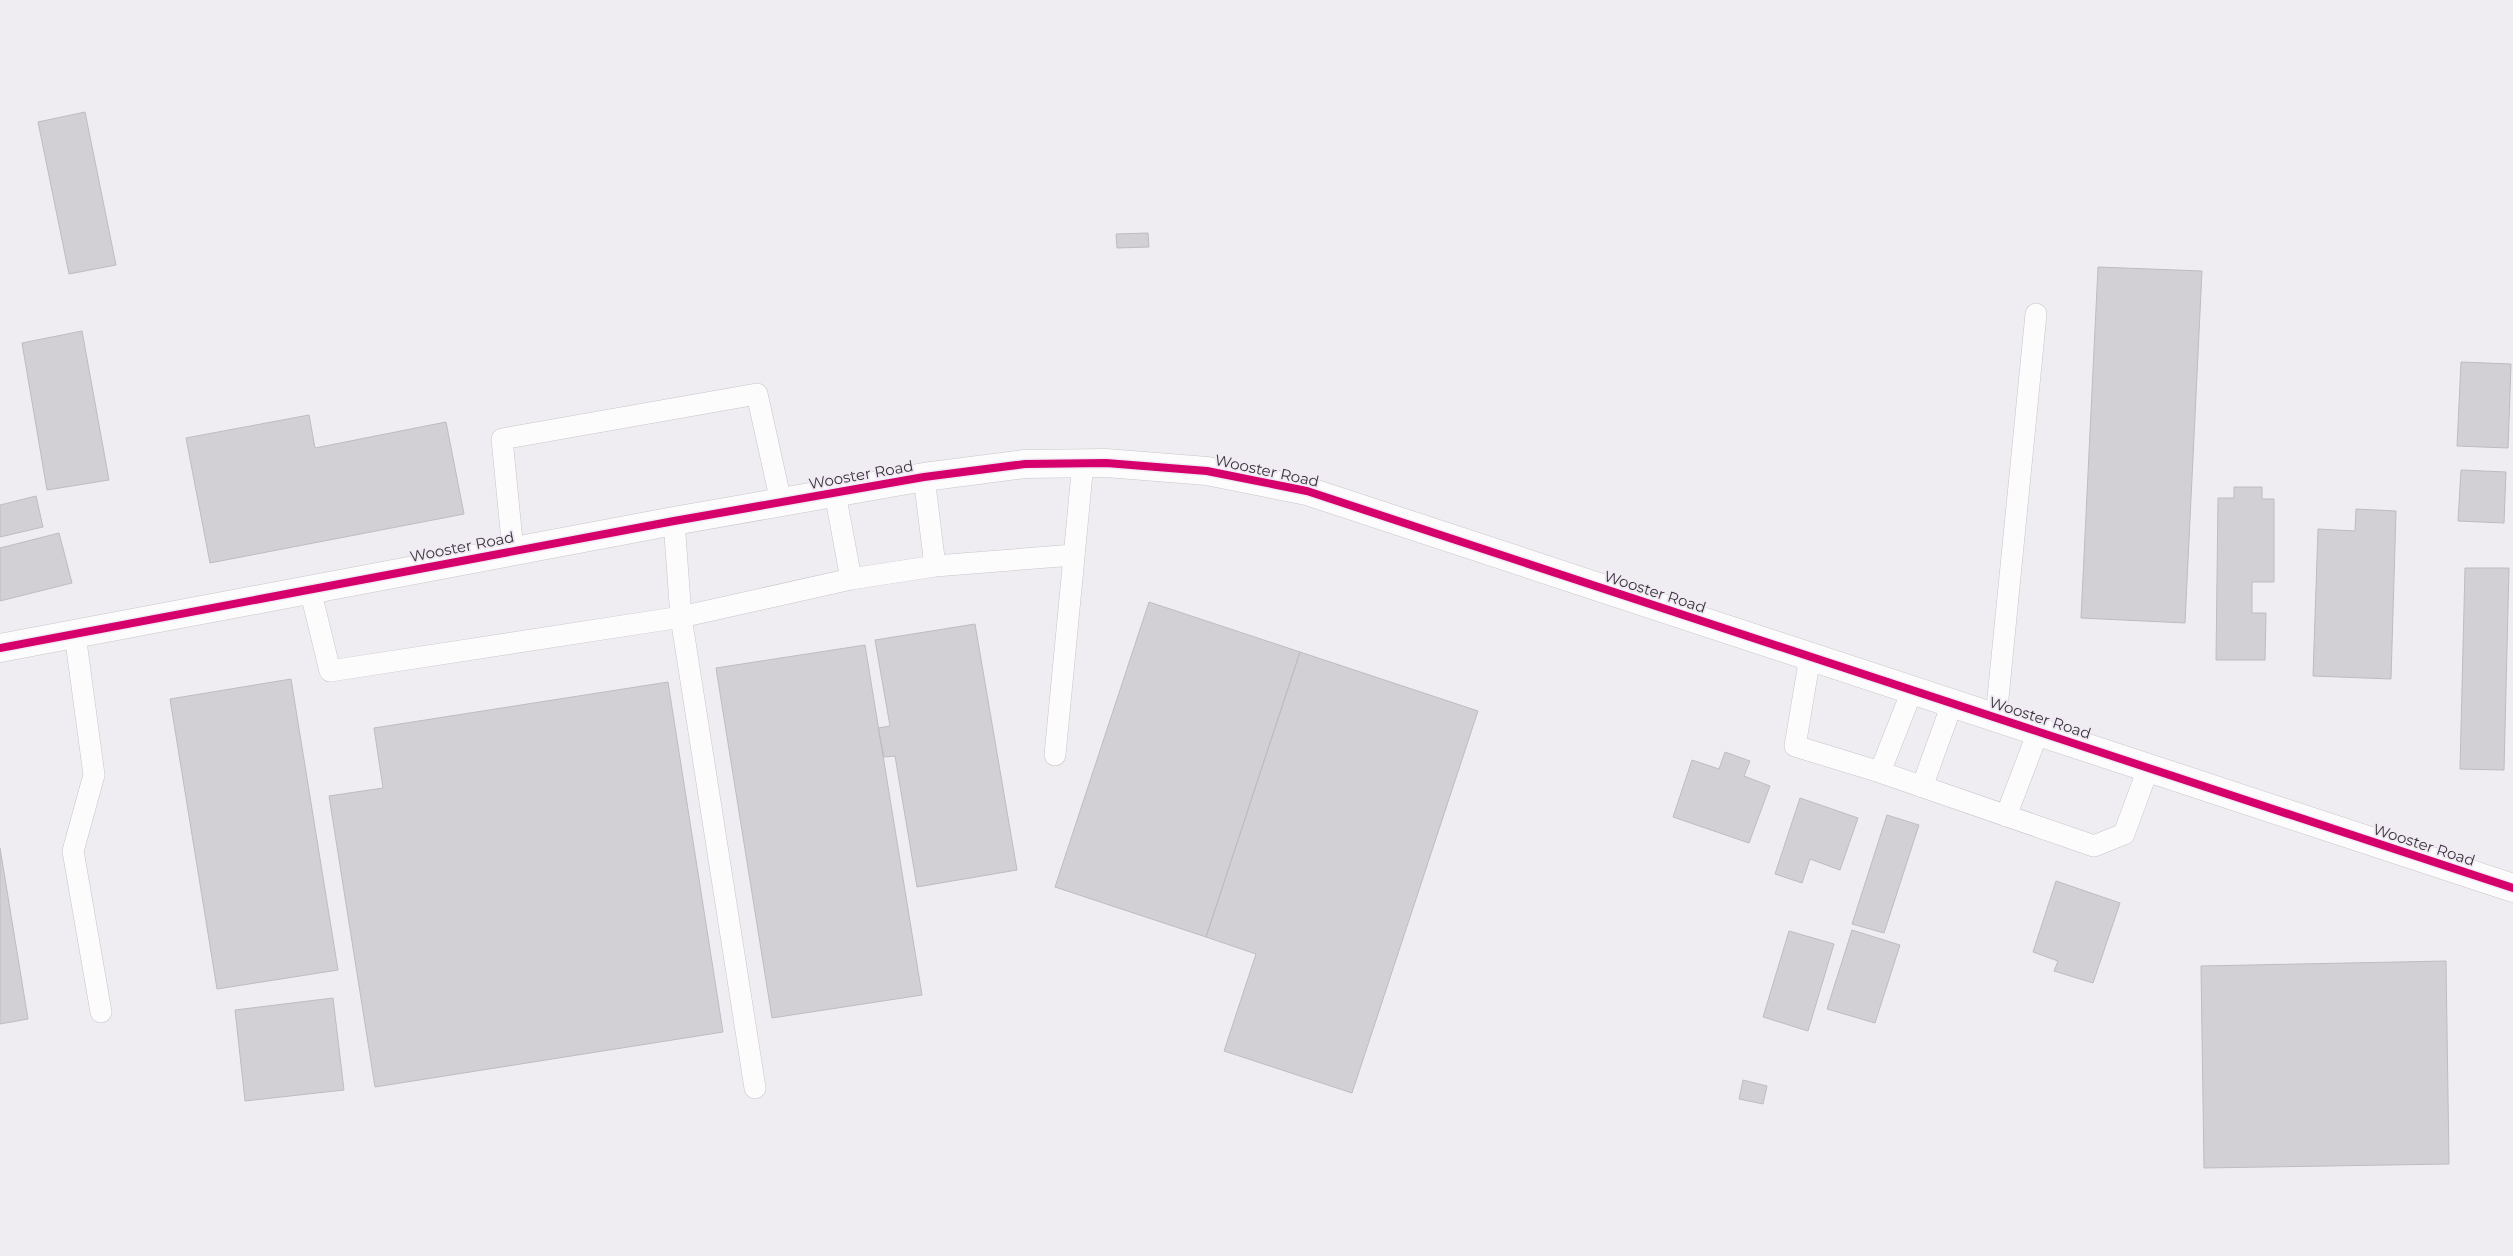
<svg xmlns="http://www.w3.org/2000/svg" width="2513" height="1256" font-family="Montserrat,sans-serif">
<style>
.building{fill:#d2d0d4;stroke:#bebcc0}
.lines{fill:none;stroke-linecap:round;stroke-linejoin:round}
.service-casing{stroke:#c7c5c9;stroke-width:22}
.tertiary-casing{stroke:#c7c5c9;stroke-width:29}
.service{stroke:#fdfcfd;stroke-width:21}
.tertiary{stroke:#fdfcfd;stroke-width:28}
.cycleway-casing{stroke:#f1eaf5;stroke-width:11}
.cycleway{stroke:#d6006c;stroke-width:8}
.labels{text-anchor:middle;stroke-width:4;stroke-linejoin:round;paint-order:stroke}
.street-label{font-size:15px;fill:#39363b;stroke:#f1eaf5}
</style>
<rect width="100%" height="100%" fill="#f0edf2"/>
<path class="building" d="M85 112 116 265 69 274 38 122Z
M1148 233 1149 247 1117 248 1116 234Z
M2098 267 2202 271 2185 623 2081 618Z
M82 331 109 480 47 490 22 343Z
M2461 362 2511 364 2508 448 2457 446Z
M309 415 315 448 446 422 464 514 210 563 186 438Z
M2461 470 2506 472 2504 523 2458 521Z
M2234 487H2262V499H2274V582H2252V613H2266L2265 660H2216L2218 498H2234Z
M36 496 43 527 0 537V505Z
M2356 509 2396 511 2391 679 2313 676 2318 529 2355 531Z
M59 533 72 583 0 601V548Z
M2465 568H2509L2504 770 2460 769Z
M1149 602 1300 652 1206 937 1055 887Z
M975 624 1017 870 917 887 895 756 884 757 878 728 890 726 875 640Z
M865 645 922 995 772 1018 716 668Z
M1300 652 1478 711 1352 1093 1224 1051 1256 954 1206 937Z
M291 679 338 970 217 989 170 699Z
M668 682 723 1032 375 1087 329 796 383 788 374 728Z
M1725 752 1750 761 1744 776 1770 786 1749 843 1673 817 1692 760 1719 769Z
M1800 798 1858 818 1840 870 1810 859 1802 883 1775 874Z
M1887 815 1919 825 1884 933 1852 924Z
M0 848 28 1019 0 1024Z
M2056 881 2120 903 2093 983 2054 971 2058 961 2033 952Z
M1852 930 1900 945 1875 1023 1827 1009Z
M1789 931 1834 944 1808 1031 1763 1017Z
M2446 961 2449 1164 2204 1168 2201 966Z
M333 998 344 1090 245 1101 235 1010Z
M1743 1080 1767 1086 1763 1104 1739 1099Z"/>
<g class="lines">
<defs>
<path id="service" d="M924 477 935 566
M835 493 851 579
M674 521 681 617 755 1088
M513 551 502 439 757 394 781 502
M310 589 330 671 681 617 851 579 935 566 1074 555
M75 634 94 775 73 851 101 1012
M1810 657 1795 746 1880 772 1912 691
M1996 718 2036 314
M1055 755 1083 463
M1880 772 2094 846 2124 834 2148 769
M1922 787 1952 704
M2006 816 2038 732"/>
<path id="tertiary" d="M0 648 674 521 924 477 1025 464 1106 463 1207 471 1307 491 2513 888"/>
</defs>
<use href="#service" class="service-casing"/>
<use href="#tertiary" class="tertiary-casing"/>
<use href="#service" class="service"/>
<use href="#tertiary" class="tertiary"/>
<defs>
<path id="cycleway" d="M0 648 674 521 924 477 1025 464 1106 463 1207 471 1307 491 2513 888"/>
</defs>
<use href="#cycleway" class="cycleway-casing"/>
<use href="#cycleway" class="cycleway"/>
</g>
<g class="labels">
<g class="street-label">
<text transform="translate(1267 471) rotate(12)" y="5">Wooster Road</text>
<text transform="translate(861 475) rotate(-10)" y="5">Wooster Road</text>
<text transform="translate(462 547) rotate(-11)" y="5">Wooster Road</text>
<text transform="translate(1655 592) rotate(18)" y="5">Wooster Road</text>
<text transform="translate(2040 718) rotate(18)" y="5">Wooster Road</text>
<text transform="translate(2424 845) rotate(18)" y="5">Wooster Road</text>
</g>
</g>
</svg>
